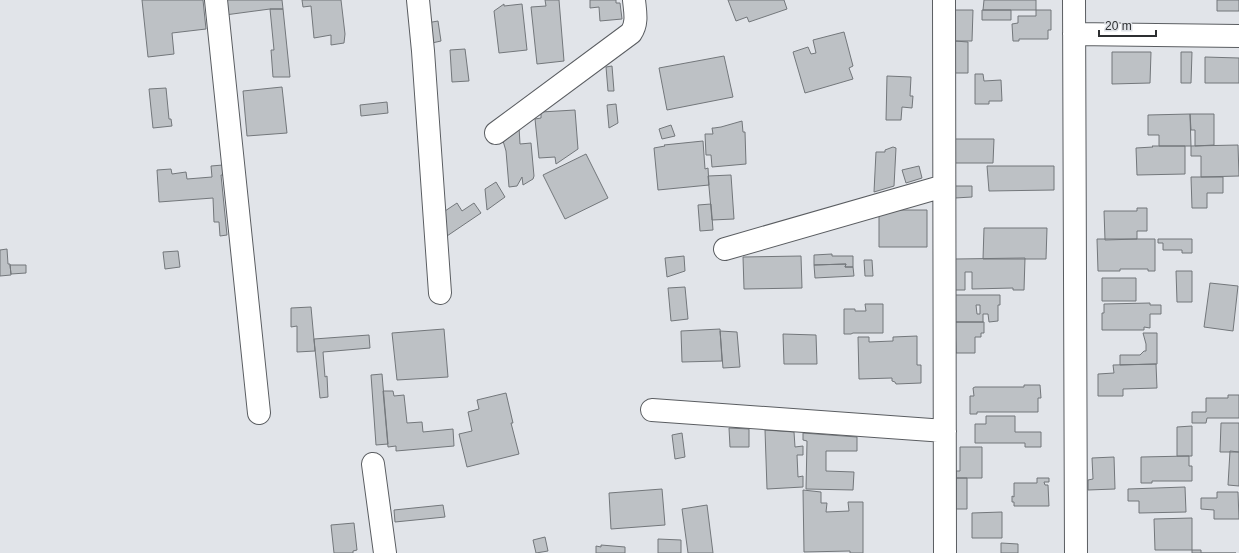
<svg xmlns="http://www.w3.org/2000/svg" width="1239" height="553" font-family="Arial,sans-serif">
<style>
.building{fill:#bdc1c5;stroke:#73777b;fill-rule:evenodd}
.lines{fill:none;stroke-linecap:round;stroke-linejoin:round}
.minor-casing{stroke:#5a5d61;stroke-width:24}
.minor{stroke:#fff;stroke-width:22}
</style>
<rect width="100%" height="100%" fill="#e1e4e9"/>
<path class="building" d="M142 0H203L206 29 172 33 174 54 148 57Z
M223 0H282L283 9H270L225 15Z
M302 0H341L345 34 344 43 331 45V35L314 38 311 6 303 7Z
M545 0H559L564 61 537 64 531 7 546 6Z
M590 0H616V3H620L622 19 600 21 599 7 590 8Z
M728 0H784L787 9 749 22 747 17 736 21Z
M984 0H1036V10H983Z
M1217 0H1239V11H1217Z
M504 4V6L522 4 527 50 499 53 494 11Z
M270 9H283L290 77H273L271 50H274Z
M954 10H973L972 41H955Z
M982 10H1011V20H982Z
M1036 10H1051V30H1048V39H1019V41H1013L1012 24 1018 23V16H1036Z
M438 21 441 41 432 43 421 24Z
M844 32 853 66 849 68 853 79 805 93 793 52 808 47 811 54 816 53 813 40Z
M955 41 968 42V73H955Z
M465 49 469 81 452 82 450 50Z
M1112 52H1151L1150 83 1112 84Z
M1181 52H1192L1191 83H1181Z
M724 56 733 97 667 110 659 68Z
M1205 57 1239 58V83H1205Z
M612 66 614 91H608L606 67Z
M975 74H983L984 81 1001 80 1002 101H989V104H975Z
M887 76 911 77 910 96H913L912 108 902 107 901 120H886Z
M282 87 287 133 247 136 243 91Z
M166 88 169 119H171L172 126 153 128 149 89Z
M387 102 388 113 361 116 360 105Z
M616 104 618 123 609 128 607 105Z
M575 110 578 149 556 164 555 157 539 158 535 119 541 118V112Z
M1190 114H1214V145L1195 146V130H1191Z
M1190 114 1191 146H1159V135H1148V115Z
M742 121 743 132H745L746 164 712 167 711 155H706L705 134H713L712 128H714L721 127Z
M671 125 675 136 662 139 659 129Z
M519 127 520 144 531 143 534 176 533 179 523 185 522 177 517 186 509 187 506 151 501 134Z
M955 139H994L993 163H955Z
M703 141 705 169 708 168 709 185 658 190 654 148 665 146 664 145Z
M1238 145 1239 176 1201 177V156H1191V146Z
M1152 146H1185V174L1137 175 1136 148 1153 147Z
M893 147 896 148 894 186 874 192 876 152H885V150Z
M586 154 608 198 565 219 543 175Z
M223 165 224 175H221L227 235 220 236 219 222H214L213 198 159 202 157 170 171 169 172 174 186 172 187 179 212 177 211 166Z
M919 166 922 178 906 183 902 170Z
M987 166H1054V190L989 191Z
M731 175 734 219 712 220 708 176Z
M1191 177H1223V193H1207V208H1192Z
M496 182 505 197 487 210 485 189Z
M955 186H972V197L955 198Z
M457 203 462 211 474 203 481 213 447 236 436 217Z
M711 204 713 230 700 231 698 205Z
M1137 208H1147V231H1137V239L1105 240 1104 211H1137Z
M887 210H927V247H879V212Z
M984 228H1047L1046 259H983Z
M1097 239H1155V271H1148V269H1120V271H1098Z
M1158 239H1192V253H1182V250H1163V243H1158Z
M7 249 8 264H10L11 275 0 276V250Z
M178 251 180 267 165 269 163 252Z
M832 254V256H853V267H845L846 264 814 265V255Z
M684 256 685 271 667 277 665 258Z
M801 256 802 288 744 289 743 257Z
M1025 258 1024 290H1013V288L972 289V272H965V290H955V259Z
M864 260H872L873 276H865Z
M846 264 845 267H853L854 276 815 278 814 265Z
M10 265H26V273L11 274Z
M1176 271H1192V302H1177Z
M1102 278H1136V301H1102Z
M1210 283 1238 286 1233 331 1204 327Z
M685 287 688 319 671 321 668 288Z
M955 295H1000V305H998V321L989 322 988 314H983V322H955ZM976 305H980V314H977Z
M1150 303V305H1161V314H1150V328L1144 327V330H1102V313H1104V304Z
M865 304H883V333H853L851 334H844V309H855V311H866Z
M311 307 315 351 297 352V326L291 327V308Z
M955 322H984V333H981V337H975V353H956Z
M444 329 448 377 397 380 392 333Z
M720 329 722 361 682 362 681 331Z
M720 331 737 332 740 367 723 368Z
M1143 333H1157V364L1120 365V355H1140L1144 351H1146V344Z
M783 334 816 335 817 364H784Z
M369 335 370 348 323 352 325 377 327 376 328 397 320 398 314 339Z
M917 336V365H921V383L896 384 895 382 892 381V378L859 379 858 337H869V342L893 341V337Z
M1156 364 1157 388 1123 389V396H1098V374L1114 373 1113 365Z
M382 374 388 444 376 445 371 375Z
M1024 385H1040L1041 398H1038V412H977V414H970V396H974L973 388 975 387H1024Z
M383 391H393L394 396 404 395 407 423 422 422 423 432 453 429 454 446 396 451V446L388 447Z
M506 393 513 423H511L519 454 467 467 459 434 472 431 468 412 479 409 477 400Z
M1228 395H1239V418H1207L1206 423H1192V412H1206V398H1228Z
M986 416H1015V432H1041V447H1025V443H975V424H986Z
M1221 423H1239V452H1220Z
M1192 426V456H1177V427Z
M729 428 749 429V447H730Z
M765 430 794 432 795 447 803 446V455H797L798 477 803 476V487L767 489Z
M682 433 685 457 675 459 672 435Z
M803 433 857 437V451H826V471L854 472 853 490 806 489 807 441 803 440Z
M960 447H982V478H956V471H960Z
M1230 451 1239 452V486L1228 485Z
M1189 456V466H1192V481H1152V483H1141V457Z
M1114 457 1115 489 1088 490V480L1093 479 1092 458Z
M956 478H967V509H956Z
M1037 478H1049V482H1044L1045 485H1048L1049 506H1014V502H1012V496L1014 497V483H1037Z
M1185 487 1186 512 1139 513V501H1128V489Z
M662 489 665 525 611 529 609 493Z
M803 490 821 492V503H827L826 512 849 511 848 502H863V553H850V551L804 552Z
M1217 492H1238L1239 519H1214V510L1201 509V498H1217Z
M443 505 445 517 395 522 394 510Z
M707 505 713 553H688L682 509Z
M1002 512V538H972V513Z
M1192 518V550H1155L1154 519Z
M354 523 357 550 353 551V553H334L331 525Z
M545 537 548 551 536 553 533 540Z
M658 539 681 540V553H658Z
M1001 543 1018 544V553H1001Z
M601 545 625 547V553H596V546L601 547Z
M1192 550H1201V553H1236H1192Z"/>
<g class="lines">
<defs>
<path id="minor" d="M216 0 259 413
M418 0 423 51 440 293
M944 0 945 553
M1074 0 1076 553
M1074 34 1239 36
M496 133 631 33C638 23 635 11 634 0
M725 249 944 186
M652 410 945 431
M373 464 385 553"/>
</defs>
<use href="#minor" class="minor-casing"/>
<use href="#minor" class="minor"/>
</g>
<path d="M1099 30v6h57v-6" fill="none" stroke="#2d2f31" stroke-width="2"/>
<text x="1105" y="30" font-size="12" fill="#2d2f31" stroke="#e1e4e9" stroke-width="3" paint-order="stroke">20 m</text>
</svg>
